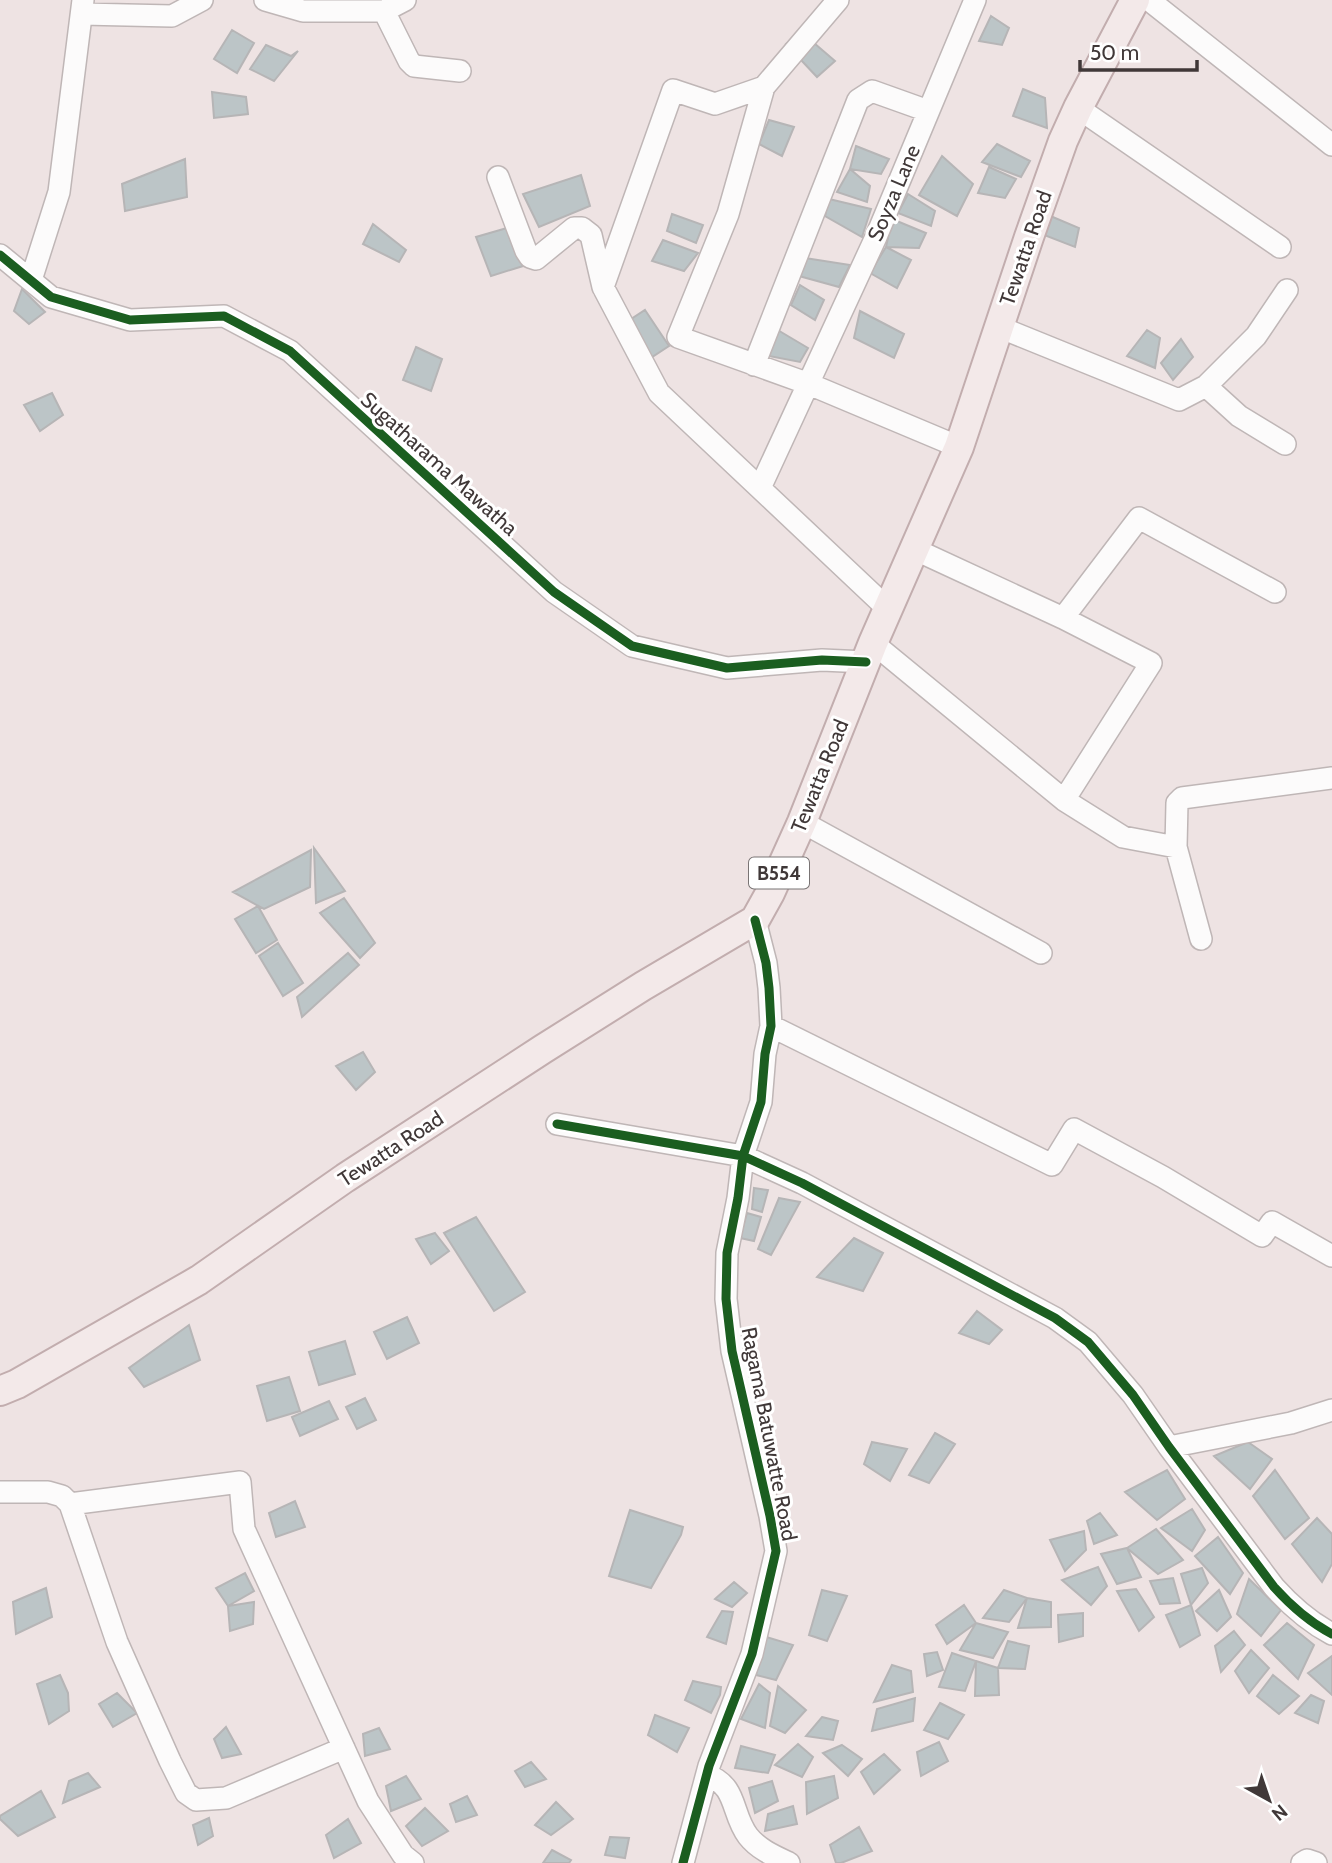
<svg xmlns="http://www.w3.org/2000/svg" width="1332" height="1863" font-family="Cabin,sans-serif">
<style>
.building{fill:#bcc5c7;stroke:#b6b5b6;stroke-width:2}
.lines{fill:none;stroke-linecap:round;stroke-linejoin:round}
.minor-casing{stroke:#bfb6b6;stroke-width:24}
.major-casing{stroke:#c2adae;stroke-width:32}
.minor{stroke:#fcfbfb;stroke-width:21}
.major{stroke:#f3e9e9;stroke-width:28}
.cycleway-casing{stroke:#fff;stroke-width:13}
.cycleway{stroke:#1b5e20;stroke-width:9}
.labels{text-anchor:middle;stroke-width:6;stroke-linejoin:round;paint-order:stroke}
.shield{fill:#fff;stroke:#797474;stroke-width:2}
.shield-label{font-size:19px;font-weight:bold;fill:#403838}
.street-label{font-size:21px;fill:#403838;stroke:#fff}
</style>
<rect width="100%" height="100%" fill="#eee3e3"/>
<path class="building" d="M991 16 1009 28 1002 45 979 41Z
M232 30 254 43 237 73 214 59Z
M800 31 835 61 817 77 786 44Z
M266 45 291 56 298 51 274 81 250 69Z
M1023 89 1045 98 1047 128 1013 116Z
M212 92 246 97 248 114 214 118Z
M769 120 794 127 782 156 759 144Z
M997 144 1030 161 1021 177 982 162Z
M856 146 889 159 881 174 850 169Z
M942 156 973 184 957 216 919 195Z
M185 159 187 197 125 211 122 184Z
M989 167 1016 179 1005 198 978 193Z
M850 169 870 186 867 202 837 192Z
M581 175 590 206 539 227 523 194Z
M908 194 935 211 931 226 898 213Z
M829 199 871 209 862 237 825 216Z
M672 214 703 225 696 243 667 231Z
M1048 215 1079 228 1075 247 1039 233Z
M892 219 926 233 919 248 886 247Z
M373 224 406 250 399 262 363 244Z
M507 228 523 266 491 276 476 237Z
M663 240 698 253 684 271 652 261Z
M886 247 911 260 897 288 870 273Z
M805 258 850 265 839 287 799 276Z
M800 285 824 300 815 320 791 305Z
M22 289 45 312 29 324 14 311Z
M645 310 669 346 649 359 625 323Z
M860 311 904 334 894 358 854 338Z
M776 329 808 348 800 362 769 356Z
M1147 330 1160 338 1155 368 1127 356Z
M1181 339 1193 357 1173 380 1161 363Z
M416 347 442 359 431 391 403 380Z
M52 393 63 415 40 431 24 405Z
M314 848 345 891 316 903Z
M311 850 310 887 264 909 233 892Z
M344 898 375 943 360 958 320 913Z
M258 906 277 940 256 953 235 919Z
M278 943 303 983 283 996 259 956Z
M348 953 359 965 302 1017 297 997Z
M363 1052 375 1072 356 1090 336 1066Z
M754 1188 768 1190 762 1212 752 1209Z
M779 1198 800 1202 771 1255 758 1249Z
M747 1213 761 1217 754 1241 740 1238Z
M476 1217 525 1292 494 1311 444 1233Z
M435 1233 449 1251 431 1264 416 1239Z
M854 1238 883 1253 863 1291 817 1277Z
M977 1311 1002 1330 989 1344 959 1333Z
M407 1317 419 1343 387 1359 374 1332Z
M189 1325 200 1360 144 1387 129 1368Z
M345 1341 355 1374 319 1385 309 1352Z
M289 1377 300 1411 267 1421 257 1386Z
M365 1398 376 1420 357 1429 346 1407Z
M329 1401 338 1419 300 1436 292 1417Z
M935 1433 955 1444 929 1483 909 1475Z
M872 1442 907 1449 890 1481 864 1464Z
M1248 1442 1272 1459 1250 1489 1214 1456Z
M1167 1470 1185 1499 1157 1520 1125 1492Z
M1275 1470 1309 1518 1285 1539 1253 1496Z
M295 1501 305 1527 276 1537 269 1513Z
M1192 1509 1205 1530 1192 1551 1161 1528Z
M630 1510 683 1527 681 1535 651 1588 609 1576Z
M1100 1513 1117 1535 1094 1544 1087 1521Z
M1317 1518 1332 1534V1564L1322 1582 1292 1544Z
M1156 1529 1183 1560 1158 1574 1127 1548Z
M1084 1531 1086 1550 1065 1571 1050 1540Z
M1218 1537 1243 1573 1230 1594 1195 1556Z
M1127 1548 1141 1577 1117 1584 1101 1554Z
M1098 1567 1107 1586 1091 1605 1062 1580Z
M1202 1568 1208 1583 1191 1605 1181 1574Z
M245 1573 254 1591 228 1606 216 1588Z
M1173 1578 1180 1603 1160 1604 1150 1581Z
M1249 1579 1281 1610 1261 1636 1237 1614Z
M734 1582 747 1593 732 1607 715 1599Z
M46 1588 52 1617 16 1634 13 1602Z
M1136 1589 1154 1617 1139 1631 1117 1591Z
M822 1590 847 1596 827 1641 809 1635Z
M1004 1590 1027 1598 1009 1622 983 1618Z
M1219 1590 1231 1617 1217 1631 1196 1611Z
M1027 1598 1051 1602V1627L1018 1628Z
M254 1602 253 1624 230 1631 228 1606Z
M964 1605 976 1623 947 1644 936 1625Z
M1191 1605 1200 1635 1180 1647 1166 1615Z
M722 1611 733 1612 726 1644 707 1637Z
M1083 1613V1636L1059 1642 1058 1615Z
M976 1623 1008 1632 993 1658 960 1650Z
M1287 1623 1314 1645 1298 1679 1264 1645Z
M1234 1631 1245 1645 1221 1672 1215 1646Z
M763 1636 793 1645 776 1680 756 1675Z
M1008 1641 1029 1646 1025 1669 998 1668Z
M1251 1650 1269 1668 1249 1693 1235 1671Z
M937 1652 943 1670 927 1676 924 1654Z
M952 1653 976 1661 965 1691 939 1687Z
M1332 1656V1695L1308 1673Z
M976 1661 998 1668 999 1695 975 1696Z
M892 1665 911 1671 913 1692 874 1702Z
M60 1675 68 1693 69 1711 49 1724 37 1684Z
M1273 1675 1299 1696 1279 1714 1257 1696Z
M693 1681 721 1687 720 1695 711 1713 685 1700Z
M759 1684 770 1693 765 1728 741 1719Z
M778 1686 806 1710 785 1733 770 1726Z
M117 1693 137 1713 113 1727 99 1704Z
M1311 1695 1324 1701 1318 1723 1295 1713Z
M915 1698 913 1721 872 1731 877 1709Z
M940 1703 964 1715 948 1739 924 1730Z
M655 1715 689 1728 677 1752 648 1735Z
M822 1717 838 1721 833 1740 806 1736Z
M226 1727 241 1754 222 1758 214 1739Z
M379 1728 390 1749 365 1756 363 1734Z
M939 1742 948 1761 921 1776 917 1752Z
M798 1744 813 1757 802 1777 775 1765Z
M842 1745 862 1759 848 1776 823 1753Z
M741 1746 775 1755 768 1773 735 1768Z
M884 1754 900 1770 874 1794 861 1772Z
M531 1762 546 1779 525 1787 515 1771Z
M88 1773 100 1787 63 1803 69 1781Z
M406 1776 421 1799 391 1811 386 1786Z
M834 1776 838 1798 807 1814 806 1782Z
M772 1781 778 1801 755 1813 749 1788Z
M41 1791 55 1817 18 1836 0 1819V1816Z
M467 1796 477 1815 456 1822 450 1804Z
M556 1802 573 1819 551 1835 535 1825Z
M793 1806 797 1824 765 1831 768 1814Z
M425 1808 448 1831 422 1846 406 1826Z
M209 1818 213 1836 198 1845 193 1825Z
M348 1819 361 1843 334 1858 326 1835Z
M859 1827 872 1851 841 1863H836L830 1845Z
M610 1837 629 1838 625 1858 605 1855Z
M552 1850 571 1860 569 1863H543Z"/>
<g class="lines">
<defs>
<path id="minor" d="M265 0 303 11H384L405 0
M838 0 764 87 728 214 678 337 809 384 959 447
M1149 0 1332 145
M384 11 409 61 414 66 460 71
M82 14 172 16 202 0
M764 87 715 104 673 90 603 287 659 393 887 608
M1078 108 1280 247
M498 177 526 251 530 257 536 259 574 228H582L591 235 603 287
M0 255 51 297 130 320 224 316 290 351 554 592 632 646 727 668 822 660 866 662
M31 280 59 192 83 0
M999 327 1179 400 1206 386 1256 336 1287 290
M754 365 858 100 872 91 928 111
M1206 386 1239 416 1285 444
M760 488 876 237 975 0
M914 549 1063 618 1139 518 1275 592
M1063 618 1151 663 1064 800
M873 643 1064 800 1123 837 1176 847 1177 803 1182 798 1332 778
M802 822 1041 953
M1176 847 1201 939
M771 1026 1052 1165 1074 1129 1163 1177 1262 1236 1272 1222 1332 1256
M557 1124 743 1156 802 1183 1055 1318 1088 1342 1133 1395 1169 1447 1274 1587C1292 1607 1309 1622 1332 1634
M1169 1447 1291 1423 1332 1410
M0 1492H48L62 1496 70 1504 240 1482 244 1529 368 1801 403 1855 413 1863
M70 1504 117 1642 170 1761 186 1793 196 1800 226 1798 344 1748
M707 1775C738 1786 731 1814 748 1836 758 1849 774 1856 789 1863
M683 1863 709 1766 752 1654 776 1551 770 1516 732 1351 726 1299 727 1253 738 1198 743 1156 761 1102 765 1054 771 1026 769 988 766 963 755 920
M1302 1863 1307 1860 1316 1863"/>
<path id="major" d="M0 1391 17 1384 199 1280 345 1178 543 1049 643 986 755 920 770 893 802 822 873 643 959 447 1029 237 1063 141 1078 108 1135 0"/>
</defs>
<use href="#minor" class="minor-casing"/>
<use href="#major" class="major-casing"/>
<use href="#minor" class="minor"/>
<use href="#major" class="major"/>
<defs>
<path id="cycleway" d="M0 255 51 297 130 320 224 316 290 351 554 592 632 646 727 668 822 660 866 662
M557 1124 743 1156 802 1183 1055 1318 1088 1342 1133 1395 1169 1447 1274 1587C1292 1607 1309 1622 1332 1634
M683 1863 709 1766 752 1654 776 1551 770 1516 732 1351 726 1299 727 1253 738 1198 743 1156 761 1102 765 1054 771 1026 769 988 766 963 755 920"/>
</defs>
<use href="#cycleway" class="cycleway-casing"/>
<use href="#cycleway" class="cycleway"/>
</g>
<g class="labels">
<rect class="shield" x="749" y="857.5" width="60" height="31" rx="5"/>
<g class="shield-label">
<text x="779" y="880">B554</text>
</g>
<g class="street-label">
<text transform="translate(894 193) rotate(-67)" y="7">Soyza Lane</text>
<text transform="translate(1026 248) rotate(-71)" y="7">Tewatta Road</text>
<text transform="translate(439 464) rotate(42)" y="7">Sugatharama Mawatha</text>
<text transform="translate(820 776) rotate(-68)" y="7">Tewatta Road</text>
<text transform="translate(391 1149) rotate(-33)" y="7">Tewatta Road</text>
<text transform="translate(769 1434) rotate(79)" y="7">Ragama Batuwatte Road</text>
</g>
</g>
<g transform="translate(1269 1800) rotate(140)" stroke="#ffffff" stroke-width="5" paint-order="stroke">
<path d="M0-5L12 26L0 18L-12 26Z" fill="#403838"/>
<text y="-10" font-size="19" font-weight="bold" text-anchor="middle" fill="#403838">N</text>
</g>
<path d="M1080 60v10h117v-10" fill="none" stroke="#403838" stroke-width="3.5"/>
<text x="1090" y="60" font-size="21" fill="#403838" stroke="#ffffff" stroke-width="5" paint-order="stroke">50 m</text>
</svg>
